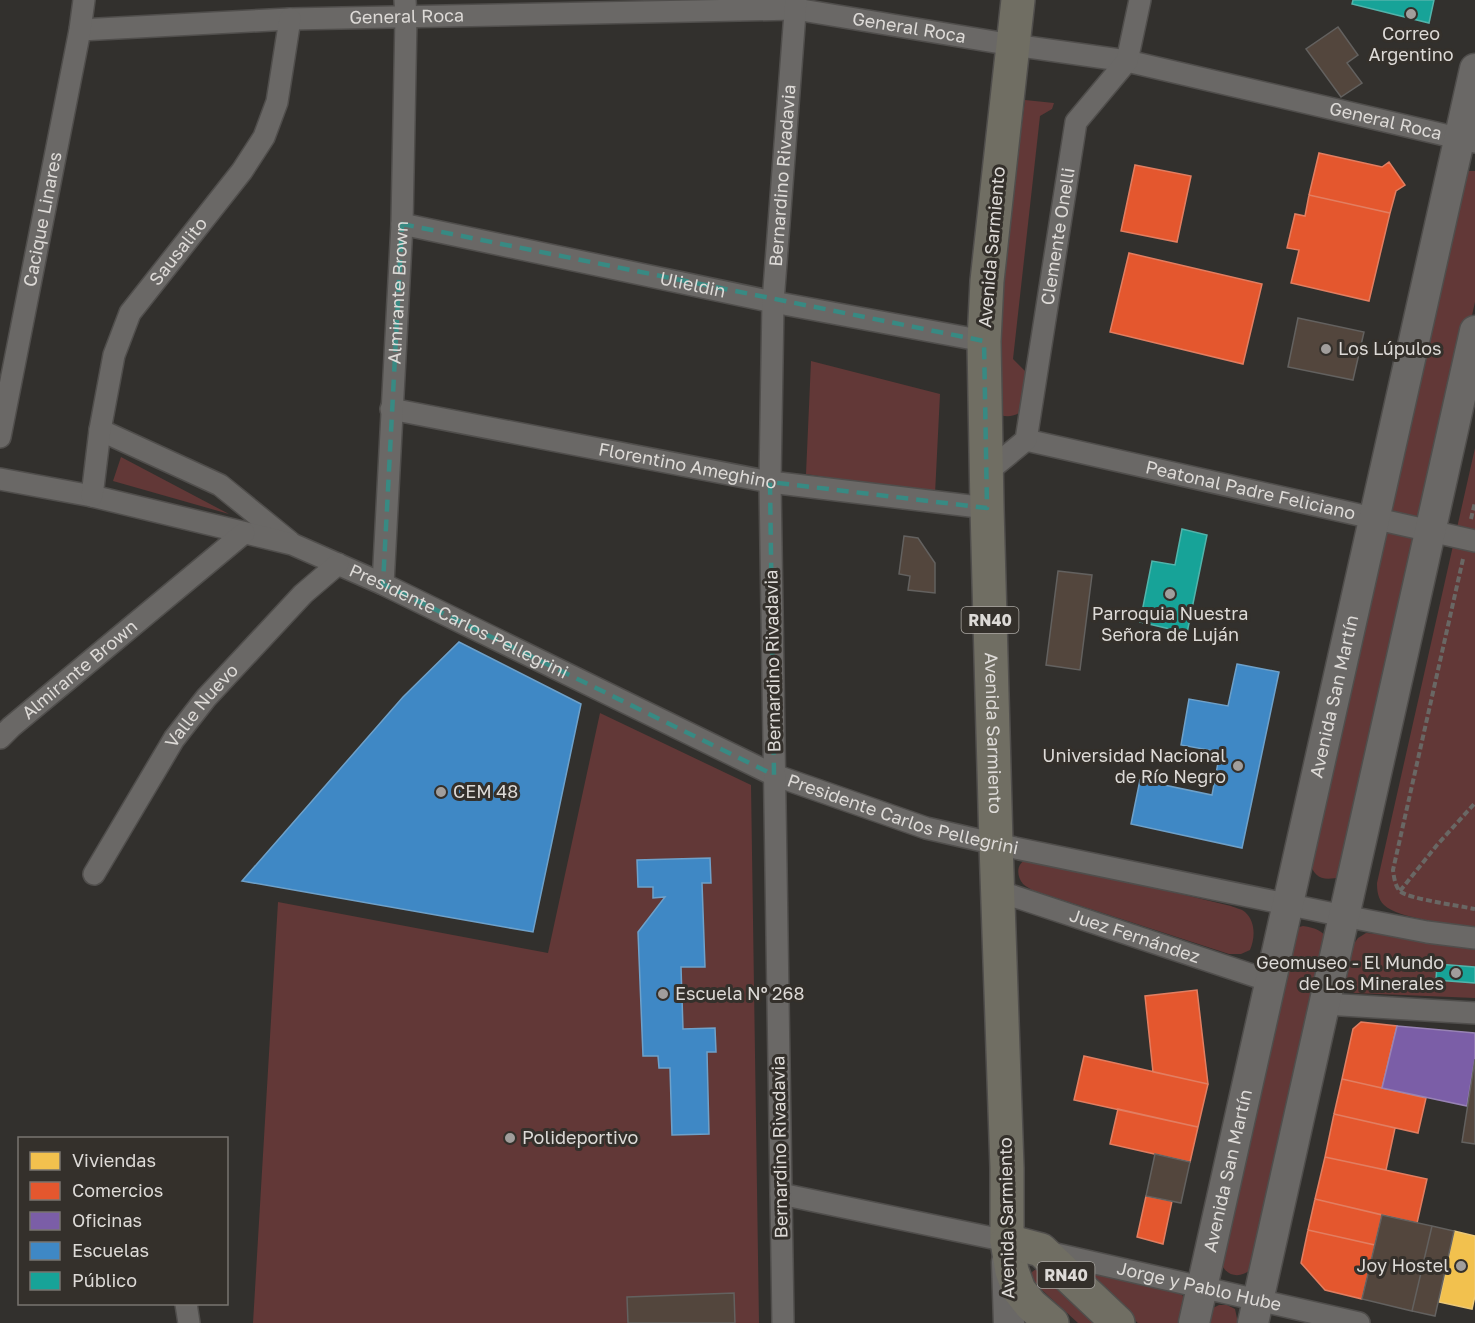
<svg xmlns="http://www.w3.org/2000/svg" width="1475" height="1323" font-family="'Golos Text',sans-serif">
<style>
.green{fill:#623837}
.homes{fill:#f2c14e;stroke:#ecc877;stroke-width:1.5}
.shops{fill:#e4572e;stroke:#e27e61;stroke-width:1.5}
.offices{fill:#7b5ea7;stroke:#9883b5;stroke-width:1.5}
.schools{fill:#3f88c5;stroke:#6ea1ca;stroke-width:1.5}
.public{fill:#17a398;stroke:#52b4ab;stroke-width:1.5}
.building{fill:#53463d;stroke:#63615f;stroke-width:1.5}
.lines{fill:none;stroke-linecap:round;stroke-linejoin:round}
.street-casing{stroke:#504e4c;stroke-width:24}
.secondary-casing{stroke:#504e4c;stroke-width:33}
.highway-casing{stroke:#504e4c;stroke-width:36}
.path{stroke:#696764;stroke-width:4;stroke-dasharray:6 3;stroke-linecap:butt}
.street{stroke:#6a6866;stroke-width:21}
.secondary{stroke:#6a6866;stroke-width:30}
.highway{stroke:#706e63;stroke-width:33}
.marked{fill:none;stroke:#388a83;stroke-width:4.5;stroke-dasharray:12 8;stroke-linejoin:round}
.poi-dot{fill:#a19e9c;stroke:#34302b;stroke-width:2}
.labels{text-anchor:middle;stroke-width:6;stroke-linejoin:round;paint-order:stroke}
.shield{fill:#34302b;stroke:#aaa7a3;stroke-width:1.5}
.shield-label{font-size:16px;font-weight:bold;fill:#dddad7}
.street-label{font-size:18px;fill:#dddad7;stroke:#34302b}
.poi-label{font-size:18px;fill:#dddad7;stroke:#34302b;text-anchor:start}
</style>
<rect width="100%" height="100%" fill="#32302d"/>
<path class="green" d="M1025 100 1054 103 1052 109 1040 116 1013 359 1028 374 1023 411C1012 418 1005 417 993 413L1002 280Z
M1469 171H1475V302L1350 861 1341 877C1323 881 1314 879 1309 860L1460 177Z
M811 361 940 394 935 494 806 474Z
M1475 448V927C1454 924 1398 919 1384 905 1378 899 1377 891 1377 883Z
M121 457 229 514 113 481Z
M600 713 751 785 759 1323H253L278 902 548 953Z
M1030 858 1231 906C1235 908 1242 909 1245 912 1256 922 1255 938 1250 950L1241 954H1229L1032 890C1029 888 1025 886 1023 884 1015 874 1017 861 1030 858Z
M1303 926C1316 928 1322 930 1329 941L1252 1268C1243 1278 1228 1278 1222 1265L1296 928Z
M1366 933 1378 934 1475 950V998L1355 993 1348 990 1345 984 1353 945 1358 938Z
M1041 1268 1106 1323H1078L1031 1280 1032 1272 1036 1269Z
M1093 1274H1098L1175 1291 1182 1295 1186 1300 1184 1323H1138L1089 1282V1275Z
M1219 1305H1227L1235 1309 1238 1323H1206L1211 1309Z"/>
<path class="homes" d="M1454 1231 1475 1236V1296L1472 1309 1439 1302Z"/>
<path class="shops" d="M1319 153 1382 167 1389 162 1405 185 1396 191 1390 213 1309 195Z
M1135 165 1191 176 1177 242 1121 231Z
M1309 195 1390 213 1369 301 1291 283 1299 250 1287 248 1295 214 1305 216Z
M1129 253 1262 284 1243 364 1110 332Z
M1197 990 1208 1084 1153 1072 1145 996Z
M1361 1022 1397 1026 1382 1088 1342 1079 1353 1029Z
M1084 1056 1208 1084 1198 1127 1074 1100Z
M1342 1079 1426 1098 1418 1133 1334 1114Z
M1118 1109 1198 1127 1190 1162 1110 1144Z
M1334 1114 1395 1128 1386 1170 1325 1157Z
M1325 1157 1427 1179 1417 1223 1315 1199Z
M1146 1196 1172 1201 1163 1244 1137 1237Z
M1315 1199 1382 1215 1375 1245 1308 1230Z
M1308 1230 1375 1245 1362 1299 1325 1290 1301 1263Z"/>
<path class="offices" d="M1397 1026 1475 1033V1059L1467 1106 1382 1088Z"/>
<path class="schools" d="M459 642 581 704 533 932 242 881 403 697Z
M1237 664 1279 672 1242 848 1131 824 1140 780 1212 795 1220 752 1181 745 1189 699 1228 706Z
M710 858 711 883H702L705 967H681L683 1029 715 1028 716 1052H707L709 1134 672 1135 670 1068H659L658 1056H643L638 932 665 897 653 898V887H638L637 860Z"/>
<path class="public" d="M1353 0H1434L1429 23 1352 4Z
M1182 529 1207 535 1187 633 1140 622 1152 561 1175 565Z
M1437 964 1475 967V983L1436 980Z"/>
<path class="building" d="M1338 27 1358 55 1347 63 1362 83 1341 97 1306 49Z
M1298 318 1364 332 1353 380 1288 367Z
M904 536 918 538 935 563V593L908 590 910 576 899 574Z
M1058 571 1092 575 1080 670 1046 665Z
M1475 1059V1144L1462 1142Z
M1155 1154 1190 1162 1181 1203 1146 1196Z
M1382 1215 1432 1226 1412 1311 1362 1299Z
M1432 1226 1454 1231 1435 1316 1412 1311Z
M734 1293 735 1323H628L627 1297Z"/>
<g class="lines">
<defs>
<g id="street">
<path id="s1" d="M80 30 290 19 795 9 1013 45 1127 61 1475 142"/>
<path id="s2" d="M402 224 773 302 984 341"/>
<path id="s3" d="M391 409 770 482 987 508"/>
<path d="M100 430 220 485 290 542"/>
<path id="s4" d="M0 437 80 30 84 0"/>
<path id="s5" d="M1026 440 1475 541"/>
<path id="s6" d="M986 473 1026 440 1076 122 1127 61 1140 0"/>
<path id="s7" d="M0 479 92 496 292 544 383 584 774 775 926 828 996 844 1344 916 1427 932 1475 938"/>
<path id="s8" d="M92 496 100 430 114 355 130 313 242 171 264 137 277 102 290 19"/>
<path id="s9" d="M383 584 402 224 406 17 405 0"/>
<path id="s10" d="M0 738 11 727 244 533"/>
<path id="s11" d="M94 874 174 739 206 698 303 594 338 564"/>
<path id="s12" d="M998 891 1270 981"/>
<path d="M1325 1004 1475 1013"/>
<path d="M781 1194 1007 1241"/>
<path id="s13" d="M1047 1252 1359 1323"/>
<path d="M186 1304 189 1323"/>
<path id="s14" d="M783 1323 770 482 773 302 796 0"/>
</g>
<g id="secondary">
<path d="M1007 1262 1009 1323"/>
<path id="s15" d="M1194 1323 1475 69"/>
<path d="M1253 1323 1475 331"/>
</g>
<g id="highway">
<path id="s16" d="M1018 0 987 281 984 341 987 508 996 844 1007 1168V1241L1012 1271 1019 1290 1031 1305 1052 1323"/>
<path d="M1007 1241 1041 1250 1118 1323"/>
</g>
</defs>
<use href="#street" class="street-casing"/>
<use href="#secondary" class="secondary-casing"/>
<use href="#highway" class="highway-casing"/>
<path class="path" d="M1471 519 1475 502
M1463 559 1393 870C1394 877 1395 887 1401 892 1411 899 1460 906 1475 909
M1400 891 1437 845 1475 803"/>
<use href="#street" class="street"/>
<use href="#secondary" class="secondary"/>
<use href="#highway" class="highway"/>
</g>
<path class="marked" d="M402 224 984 341 987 508 770 482 774 775 383 584Z"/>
<g class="poi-dot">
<circle cx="1411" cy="14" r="6"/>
<circle cx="1326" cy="349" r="6"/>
<circle cx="1170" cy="594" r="6"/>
<circle cx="1238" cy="766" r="6"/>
<circle cx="441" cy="792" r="6"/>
<circle cx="1456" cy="973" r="6"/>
<circle cx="663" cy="994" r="6"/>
<circle cx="510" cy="1138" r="6"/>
<circle cx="1461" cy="1266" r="6"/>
</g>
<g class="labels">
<g class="shield">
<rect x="961.5" y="607" width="57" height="26" rx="4.5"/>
<rect x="1037.5" y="1262" width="57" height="26" rx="4.5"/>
</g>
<g class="shield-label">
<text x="990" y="626">RN40</text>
<text x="1066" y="1281">RN40</text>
</g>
<g class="street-label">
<text dy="6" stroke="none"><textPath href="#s1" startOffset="327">General Roca</textPath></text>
<text dy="6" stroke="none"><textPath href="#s1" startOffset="831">General Roca</textPath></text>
<text dy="6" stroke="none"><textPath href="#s1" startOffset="1317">General Roca</textPath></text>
<text dy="6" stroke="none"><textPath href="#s14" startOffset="1148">Bernardino Rivadavia</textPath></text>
<text dy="6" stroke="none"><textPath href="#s4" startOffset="222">Cacique Linares</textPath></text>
<text dy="6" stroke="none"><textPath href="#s6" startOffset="258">Clemente Onelli</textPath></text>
<text transform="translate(992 247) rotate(-85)" y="6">Avenida Sarmiento</text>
<text dy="6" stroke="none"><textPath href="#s8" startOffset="266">Sausalito</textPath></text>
<text dy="6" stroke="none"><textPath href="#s2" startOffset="297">Ulieldin</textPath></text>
<text dy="6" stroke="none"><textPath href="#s9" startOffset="292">Almirante Brown</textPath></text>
<text dy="6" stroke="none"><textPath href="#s3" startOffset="302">Florentino Ameghino</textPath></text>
<text dy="6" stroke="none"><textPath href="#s5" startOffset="230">Peatonal Padre Feliciano</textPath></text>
<text dy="6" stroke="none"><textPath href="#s7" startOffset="483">Presidente Carlos Pellegrini</textPath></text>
<text transform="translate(773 661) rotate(-91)" y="6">Bernardino Rivadavia</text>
<text dy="6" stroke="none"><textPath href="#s10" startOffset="105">Almirante Brown</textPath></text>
<text dy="6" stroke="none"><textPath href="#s15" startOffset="642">Avenida San Martín</textPath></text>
<text dy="6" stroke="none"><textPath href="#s11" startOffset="200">Valle Nuevo</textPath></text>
<text dy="6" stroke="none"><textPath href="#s16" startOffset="735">Avenida Sarmiento</textPath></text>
<text dy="6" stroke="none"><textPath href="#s7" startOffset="969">Presidente Carlos Pellegrini</textPath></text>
<text dy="6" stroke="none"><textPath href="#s12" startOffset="144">Juez Fernández</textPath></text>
<text transform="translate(780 1147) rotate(-91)" y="6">Bernardino Rivadavia</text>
<text dy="6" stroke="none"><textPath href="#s15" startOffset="156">Avenida San Martín</textPath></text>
<text transform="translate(1007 1218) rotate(-91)" y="6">Avenida Sarmiento</text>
<text dy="6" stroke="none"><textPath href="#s13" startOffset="156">Jorge y Pablo Hube</textPath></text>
</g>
<g class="poi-label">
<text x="1411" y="40" text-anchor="middle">Correo<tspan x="1411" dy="21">Argentino</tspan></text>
<text x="1338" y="355">Los Lúpulos</text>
<text x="1170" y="620" text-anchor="middle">Parroquia Nuestra<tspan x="1170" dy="21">Señora de Luján</tspan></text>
<text x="1226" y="762" text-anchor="end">Universidad Nacional<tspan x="1226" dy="21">de Río Negro</tspan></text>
<text x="453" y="798">CEM 48</text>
<text x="1444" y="969" text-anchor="end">Geomuseo - El Mundo<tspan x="1444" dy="21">de Los Minerales</tspan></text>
<text x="675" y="1000">Escuela Nº 268</text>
<text x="522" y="1144">Polideportivo</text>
<text x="1449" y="1272" text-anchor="end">Joy Hostel</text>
</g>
</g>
<rect x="18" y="1137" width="210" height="168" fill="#34302b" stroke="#787470" stroke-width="1.5"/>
<rect x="30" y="1152" width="30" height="18" fill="#f2c14e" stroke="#787470" stroke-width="1.5"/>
<text x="72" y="1167" font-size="18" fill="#dddad7">Viviendas</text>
<rect x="30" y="1182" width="30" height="18" fill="#e4572e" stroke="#787470" stroke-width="1.5"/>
<text x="72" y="1197" font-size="18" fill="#dddad7">Comercios</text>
<rect x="30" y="1212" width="30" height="18" fill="#7b5ea7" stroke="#787470" stroke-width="1.5"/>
<text x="72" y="1227" font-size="18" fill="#dddad7">Oficinas</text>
<rect x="30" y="1242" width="30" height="18" fill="#3f88c5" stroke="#787470" stroke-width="1.5"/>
<text x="72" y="1257" font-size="18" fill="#dddad7">Escuelas</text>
<rect x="30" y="1272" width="30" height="18" fill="#17a398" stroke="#787470" stroke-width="1.5"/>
<text x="72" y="1287" font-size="18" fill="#dddad7">Público</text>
</svg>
